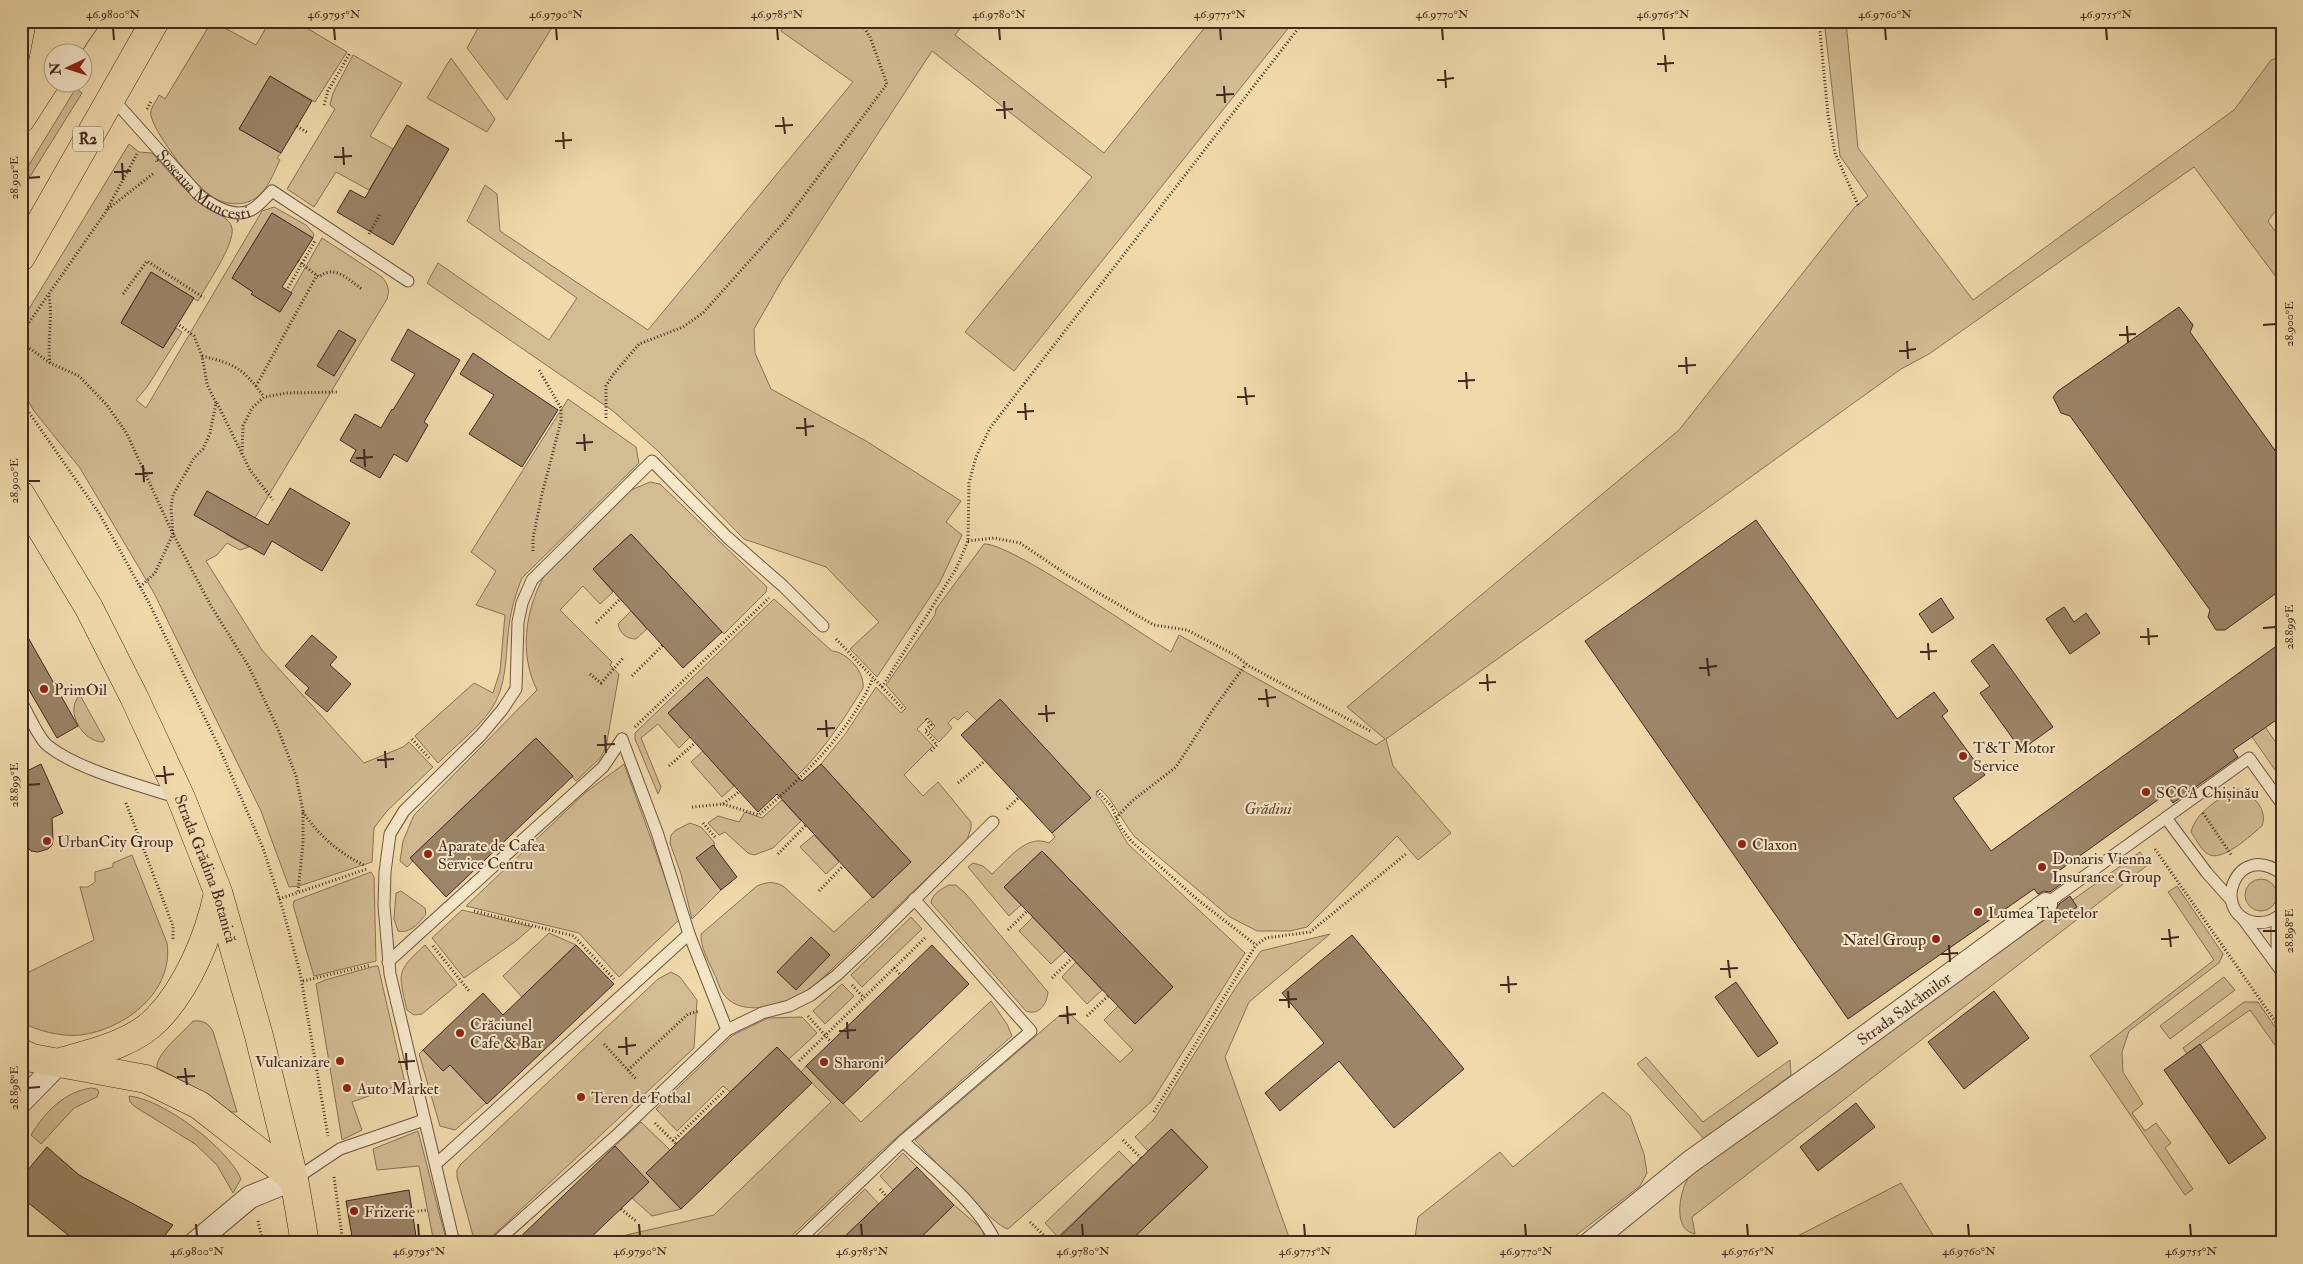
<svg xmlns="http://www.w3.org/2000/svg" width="2303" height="1264" font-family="'IM FELL Double Pica',serif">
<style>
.green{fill:#d2bc94;stroke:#8a7259}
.building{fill:#9c8568;stroke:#41291e}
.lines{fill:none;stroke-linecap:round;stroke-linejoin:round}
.service-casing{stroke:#6d5542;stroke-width:13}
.minor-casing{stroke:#6d5542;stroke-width:24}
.primary-casing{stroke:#41291e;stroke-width:29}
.path{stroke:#41291e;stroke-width:3;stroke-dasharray:1 2.5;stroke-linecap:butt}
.service{stroke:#f5e7c9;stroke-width:11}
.minor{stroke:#f5e7c9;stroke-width:22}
.primary{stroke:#f0daac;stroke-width:28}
.ticks{fill:none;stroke:#41291e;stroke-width:2}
.poi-dot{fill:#8f2418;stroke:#f5e7c9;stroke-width:2}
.labels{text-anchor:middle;stroke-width:4;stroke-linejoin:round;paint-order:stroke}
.shield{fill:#f5e7c9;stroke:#776251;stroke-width:1}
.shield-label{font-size:15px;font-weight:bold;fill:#41291e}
.street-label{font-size:16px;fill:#41291e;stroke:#f5e7c9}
.poi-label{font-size:16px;fill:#41291e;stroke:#f5e7c9;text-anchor:start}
.park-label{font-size:16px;font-style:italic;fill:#5e4636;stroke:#f5e7c9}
.neatline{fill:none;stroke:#41291e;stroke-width:2}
.ticks-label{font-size:12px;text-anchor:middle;fill:#41291e}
</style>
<rect width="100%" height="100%" fill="#f0daac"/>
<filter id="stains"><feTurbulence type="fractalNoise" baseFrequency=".004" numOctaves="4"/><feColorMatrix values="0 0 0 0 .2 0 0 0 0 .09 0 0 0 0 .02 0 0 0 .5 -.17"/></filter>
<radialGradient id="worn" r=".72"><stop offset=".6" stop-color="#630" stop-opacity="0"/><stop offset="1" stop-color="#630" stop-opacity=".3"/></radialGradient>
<path class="green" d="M212 21 256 45 270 21H295L347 52 315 102 271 77 239 129 281 153 277 158 280 160C272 176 265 199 244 203 235 205 223 203 214 198 196 188 156 136 151 116 149 109 156 102 159 95L165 99Z
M482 21H556L507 100 467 48Z
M788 21H966L955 35 1104 153 1210 21H1294L1014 371 965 332 1092 177 932 51 782 280 754 329 755 353 771 389 866 441 961 501 946 522 962 535 940 582 877 677 850 649 879 622 826 567 744 539 658 451 613 411 427 283 438 263 549 340 577 298 467 221 485 185 497 194 500 231 648 330 853 82 781 31Z
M1824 21H1846L1858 148 1973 300 2234 110 2271 60 2282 56V202L2268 221 2282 241V285L2194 167 1929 354 1901 369 1386 739 1393 766 1451 833 1418 860 1397 836 1307 927 1290 931H1257L1230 917 1135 837C1122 822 1115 802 1100 789L1096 794C1110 809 1117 827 1128 844L1245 953 1152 1101 1008 1229C994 1227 929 1155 915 1140L1059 1016 1069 1013 1120 1062 1133 1050 1104 1020 1118 1006 1135 1024 1173 987 1042 851 1004 887 1021 905 1009 916 968 867 973 863 983 866 992 874C1007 861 1026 833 1049 843L1055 837 1052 833 1090 798 977 721 967 711 958 720 954 717 948 723 952 728 939 742 929 732 935 726 928 718 917 729 933 746 904 775 923 796 938 782 971 822V828L967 840 810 990C790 1003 743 1020 724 995 719 989 717 978 713 971 707 958 701 948 701 934L757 886C767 882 773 881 783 886L834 932 911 862 821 764 846 733 876 687 901 713 906 708 886 685 935 615 936 609 984 544C1009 542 1141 634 1171 652L1179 635 1376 745 1385 739 1347 707 1679 430 1854 208 1868 196 1840 156Z
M353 55 402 83 370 136 393 149 369 190 336 172 314 207 287 189 335 109 330 105 333 93Z
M451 58 495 119 487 132 427 98Z
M76 88 82 93 21 191V178Z
M129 144 139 152 152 153C169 171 185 192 206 207 214 213 230 217 232 228 235 245 206 285 198 301L151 272 121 322 163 348 176 328 182 332 147 387 136 400 146 408 262 211 274 207 306 225 314 234 313 238 272 213 232 278 253 292 251 294 280 312 322 238 382 277C388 284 390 290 387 299L255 518 207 491 194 515 212 525 230 527 226 534 249 547 240 550 227 543 217 555 206 561 262 650 364 763 403 747 409 742 433 767 387 811 374 828 372 862 299 886 289 887 261 811 154 593 80 468 34 411 21 389V322Z
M568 399 636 447 639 463 522 578C516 593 511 609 509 626 505 655 508 686 490 711 477 729 454 747 438 763L415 736 474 683 493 693 500 671 505 615 476 605 496 571 471 552Z
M650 482 660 484 767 587 766 592 724 634 631 534 593 569 613 592 600 604 583 586 560 610 612 662 610 665 619 674 606 747 601 757 576 781 536 738 410 858 413 861 407 867 400 861 403 841 414 815 537 690C519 654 525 611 544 576L631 490Z
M774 599 832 651C847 652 865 672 863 688 844 719 824 750 797 776L707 678 668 713 690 737 679 748 658 724 641 738 661 787 658 794 635 739V733Z
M631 611 647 629 636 639C626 639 620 633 618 624Z
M80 695 105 740 103 742C82 742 64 710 80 695Z
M2265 727 2282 751V775L2280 777 2252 737Z
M703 751 734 786 722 797 691 762Z
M624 764 680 919 619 977 579 933 466 906 586 792Z
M2239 789C2254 796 2268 809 2262 826 2251 835 2222 863 2208 854 2201 850 2196 839 2191 832 2196 812 2216 802 2232 790Z
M782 800 801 821 773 848 754 855 748 853 725 832 719 835 708 823 718 816 739 822 745 812 762 818Z
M690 823 701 827 714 842 721 890 692 919 681 874 670 843 671 835 676 830Z
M814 835 839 862 826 874 800 847Z
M2140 852 2149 864 1692 1217 1695 1234C1673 1230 1679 1195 1687 1180 1690 1174 1698 1168 1703 1163Z
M132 855 167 943C174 991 126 1029 81 1035 61 1037 38 1031 21 1022V958L29 972 94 940 80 887H88L95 882V872L113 867V863Z
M371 872 374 877 376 961 314 976 293 905 294 901Z
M2245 895a16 16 0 1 1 32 0a16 16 0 1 1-32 0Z
M949 885H956L966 894 1048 992C1047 1004 1039 1016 1026 1011L931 903C932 894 941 889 949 885Z
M2177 886 2223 954 2219 963 2129 1031 2122 1052 2123 1072 2143 1104 2132 1113 2145 1131 2156 1123 2171 1143 2165 1148 2193 1189 2185 1195 2090 1056 2214 960 2168 892Z
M401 891 425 908 426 914C419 923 410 934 398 931L394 919 396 893Z
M462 910 532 927 516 941 464 978 432 938Z
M911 917 922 929 862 987 851 975Z
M1033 917 1065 951 1051 964 1019 931Z
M549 933 576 945 522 997 503 976Z
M1330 934 1249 1002 1225 1057 1291 1243H1128L1208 1167 1172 1129 1148 1151 1135 1137 1154 1119 1234 990 1261 951Z
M425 945 457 985 422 1014 414 1015 407 1010C398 972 396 972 425 945Z
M1076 962 1102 990 1087 1004 1062 977Z
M375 966H378L405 1083 352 1102 362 1130 342 1140 316 984 325 980Z
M671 972 680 977 697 1000 694 1048 485 1243H475L457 1177V1170L461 1164 658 979Z
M2224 977 2235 990 2170 1039 2160 1026Z
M842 984 854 996 825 1024 813 1011Z
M991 1001 1007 1024 1012 1036 879 1153 784 1243H615L622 1236 714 1215 831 1102 801 1072 806 1066 861 1122Z
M2244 1002H2258L2282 1037V1055L2250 1010 2187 1054 2183 1048Z
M802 1017 817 1033 789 1059 777 1047 730 1092 723 1086 677 1131 656 1109 733 1035 768 1018Z
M193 1021C203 1020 208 1023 213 1031L237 1112H231L189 1084 157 1068C155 1054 184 1032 193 1021Z
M423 1050 443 1071 450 1065 486 1103 455 1130 440 1126 419 1054Z
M1646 1057 1703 1122 1790 1060 1791 1075 1705 1140 1637 1064Z
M91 1088 97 1089 99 1092 97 1097 74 1108 41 1144 31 1135C45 1112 64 1092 91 1088Z
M1603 1092 1630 1116 1644 1154 1647 1173 1640 1186 1566 1243H1418L1415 1238 1418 1217 1500 1152 1513 1167Z
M129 1096C163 1099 228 1148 241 1179L233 1193 217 1165 195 1144 134 1106 130 1102Z
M641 1122 670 1150 647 1173 681 1209 652 1216 632 1198 615 1146Z
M418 1131 447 1243H434L419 1166 377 1170 373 1149Z
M1119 1151 1133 1165 1058 1237 1045 1223Z
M903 1153 917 1167 893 1190 880 1176Z
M1901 1183 1938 1243H1784Z
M865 1189 879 1204 838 1243H809Z
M954 1205 982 1229 986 1243H915Z"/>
<path class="building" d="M270 76 312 101 281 153 239 129Z
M407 125 449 149 393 245 337 212 350 190 365 198Z
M272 213 313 238 282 287 292 293 280 312 251 294 253 292 232 278Z
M151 272 194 298 163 348 121 323Z
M2179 307 2193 325 2190 332 2282 460V589L2225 630H2216L2208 617 2210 610 2070 416 2061 413 2053 397 2058 391Z
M408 329 460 360 424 422 428 425 407 462 394 454 380 478 350 461 356 450 340 440 355 414 381 428 392 409 393 410 415 374 391 360Z
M339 330 356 340 334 376 317 366Z
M473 353 558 410 522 467 469 434 494 395 460 374Z
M290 488 350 523 322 571 272 541 264 555 194 515 207 491 268 525Z
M1756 520 1897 719 1934 692 1948 711 1942 716 1985 775 1953 798 1991 851 2282 642V716L2233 750 2238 757 2173 803 2166 794 2053 875 2061 884 2050 892 2044 891 2038 894 2034 889 1848 1019 1585 641Z
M631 534 722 632 683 668 593 569Z
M1941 598 1954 618 1932 633 1919 614Z
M2064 607 2074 622 2086 613 2100 633 2070 654 2046 619Z
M21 625 78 726 57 738 21 676Z
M312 635 337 657 330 665 351 684 327 712 305 693 309 688 285 666Z
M1993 644 2053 727 2021 750 1980 693 1990 686 1971 661Z
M707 677 802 781 821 764 911 862 873 898 777 794 758 812 668 713Z
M1000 699 1091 798 1052 833 961 735Z
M536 738 573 776 446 897 410 858Z
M41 764 63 813 52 818 53 840 52 845 48 849 38 852 31 851 21 840V774Z
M713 845 737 877 721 890 696 858Z
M1042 851 1173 987 1135 1024 1004 887Z
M2070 896 2077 907 2058 921 2053 915 2059 904Z
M1352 935 1464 1069 1394 1128 1339 1061 1280 1111 1265 1093 1324 1043 1282 993Z
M811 937 830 955 796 990 777 972Z
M576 945 614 984 487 1104 450 1065 443 1071 423 1050 483 993 503 1015Z
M932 945 969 984 843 1104 806 1066Z
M1736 982 1778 1043 1758 1057 1715 997Z
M1994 991 2029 1038 1964 1089 1928 1042Z
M2200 1044 2266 1138 2229 1164 2164 1070Z
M777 1047 812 1083 681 1209 646 1173Z
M1856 1103 1875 1127 1818 1171 1800 1147Z
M1171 1129 1208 1167 1128 1243H1053Z
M615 1146 649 1182 585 1243H514Z
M47 1147 79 1175 173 1225 159 1243H78L21 1197V1178Z
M917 1167 954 1205 915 1243H838Z
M409 1190 417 1243H353L346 1201Z"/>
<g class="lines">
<defs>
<g id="service">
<path id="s1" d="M112 98 199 195C212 205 234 219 251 210 259 206 266 197 272 191L408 281"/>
<path d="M21 701C27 712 38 737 47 745 78 770 138 785 176 797"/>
<path d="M622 739 657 832 689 934 727 1030"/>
<path d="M2166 818 2207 873 2232 901"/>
<path d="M2282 874C2236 839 2210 913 2253 922 2264 924 2274 921 2282 913"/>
<path d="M2046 904 2249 758 2282 804"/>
<path d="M2243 919 2282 972"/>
<path d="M388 962 603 767 622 739"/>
<path d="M2277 962V918"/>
<path d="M903 1141C933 1170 979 1204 996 1243"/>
<path d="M436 1164 689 934"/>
<path d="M295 1179 340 1149 424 1120"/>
<path d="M454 1243 390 974 384 906 385 872 390 834 404 811 481 735 502 710 516 689 518 622 522 603 532 580 652 461 727 537 783 586 823 626"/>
<path d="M495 1243 619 1133 727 1030 762 1013 789 1006 811 995 837 975 876 938 993 822"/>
<path d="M796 1243 903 1141 1031 1031 914 899"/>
</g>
<g id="minor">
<path d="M21 1102 59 1063"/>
<path d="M195 1243 250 1197 294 1179"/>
<path id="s2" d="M1590 1243 1690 1162 1829 1063 2046 904"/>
</g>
<g id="primary">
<path d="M64 52 85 21"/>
<path d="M37 93 51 21"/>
<path d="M21 119 48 77"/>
<path d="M21 257 155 21"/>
<path id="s3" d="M21 495 89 608 134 697 181 798 218 892 259 1036 294 1179 305 1243"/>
<path d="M21 1053 32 1058 146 1079 199 1105 294 1179"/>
<path d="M64 1061C95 1052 134 1043 157 1019 188 987 209 936 218 893"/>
</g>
</defs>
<use href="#service" class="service-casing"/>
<use href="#minor" class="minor-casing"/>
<use href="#primary" class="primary-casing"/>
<path class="path" d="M1819 21 1828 115 1835 153 1859 207
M324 105 328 91 350 53
M147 109 152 100
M297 126 308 133
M108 209 154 173
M369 234 380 214
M298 261 319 277C335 264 347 279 362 289
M288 288 315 241
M123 294 147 261 204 298
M49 296C53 320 47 339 50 363
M21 334 105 213 137 154
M21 342 50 363 79 376 107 405 127 434 173 534 211 606 249 667 278 729 296 776 303 811V843L298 892
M202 356C235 364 243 368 264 397
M256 386 317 275
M21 401 99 513 148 601 219 747 263 848 283 910 300 972 328 1136
M217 403 250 470 273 500
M606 418V386L612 376 639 344 683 327 703 313 786 220 887 84 870 37 860 21
M242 454 243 426 252 408 264 397 287 393 339 392
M968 541 994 538 1020 543 1069 576 1154 625 1187 630 1235 655 1249 666 1372 732
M533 551V538L542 494 561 421V408L539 370
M140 587 155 573 173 534 171 508 173 495 194 458 203 449 210 433 216 403 207 384 202 356 194 336 178 324
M596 623 620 599
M836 639 904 710
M590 674 601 683 624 657
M632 676 663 645
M882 687 956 569 968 541 969 483 976 457 990 428 1304 21
M926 719 931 725 925 731 937 745 931 751
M635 727 769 598
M412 739 430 759
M669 766 695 743
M958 783 985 761
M1097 791 1112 807 1121 828 1131 841 1198 900 1256 945
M126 803 173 926V941
M723 804 759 815C803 776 850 733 873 678
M692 807 723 804 740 791
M1007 809 1019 797
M303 812C319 836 340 854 366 866
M2203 813 2232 856
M1116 818 1132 801 1176 767 1212 711 1246 664
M703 823 715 837
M2155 849 2282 1031
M778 854 806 825
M819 891 843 866
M279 899 367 869
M474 911 574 936 614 979
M1008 930 1027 911
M433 946 469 991
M894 968 901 975
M1052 978 1072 958
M303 981 371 965
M852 985 864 998
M808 1016 831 1042
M1087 1016 1108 996
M21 1022 27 1026
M604 1044 636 1079
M799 1061 925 938
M628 1070 688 1014 700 1011
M1154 1112 1256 945 1266 938 1310 932 1406 854
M655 1123 676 1144
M1123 1140 1141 1158
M673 1141 724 1091
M334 1177 343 1243
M880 1189 886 1196
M621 1209 637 1222
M376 1216 428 1210
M258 1221 263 1243
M1030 1222 1052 1243"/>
<use href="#service" class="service"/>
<use href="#minor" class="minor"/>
<use href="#primary" class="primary"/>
</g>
<path class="ticks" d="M113 28 114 40M334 28 335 40M556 28 557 40M777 28 778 40M999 28 1000 40M1220 28 1221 40M1442 28 1443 40M1663 28 1664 40M1885 28 1886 40M2106 28 2107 40M1665 55 1666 72M1657 64 1674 63M1445 70 1446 88M1437 80 1454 78M1224 86 1225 103M1216 95 1234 94M1004 101 1005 119M996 110 1013 109M783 117 785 134M775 126 793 125M563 132 564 149M555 141 572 140M343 147 344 165M334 157 352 156M122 163 123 180M114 172 131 171M28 178 40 177M2263 325 2276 324M2127 326 2128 343M2119 335 2136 334M1907 341 1908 359M1899 351 1916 349M1686 357 1687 374M1678 366 1696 365M1466 372 1467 389M1458 381 1475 380M1245 387 1247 405M1237 397 1255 396M1025 403 1026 420M1017 412 1034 411M805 418 806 436M796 428 814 426M584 434 585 451M576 443 593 442M364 449 365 467M356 458 373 457M143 465 144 482M135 474 153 473M28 481H40M2148 628 2149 645M2263 628 2276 627M2140 637 2158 636M1928 643 1929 660M1920 652 1937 651M1707 658 1709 676M1699 668 1717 666M1487 674 1488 691M1479 683 1496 682M1266 689 1268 707M1258 699 1276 697M1046 705 1047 722M1038 714 1055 713M826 720 827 737M817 729 835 728M605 735 606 753M597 745 615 744M385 751 386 768M377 760 394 759M164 766 166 784M156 776 174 774M28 785 40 784M2169 929 2171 947M2263 931H2276M2161 939 2179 937M1949 945 1950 962M1941 954 1958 953M1728 960 1730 978M1720 969 1738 968M1508 976 1509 993M1500 985 1517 984M1288 991 1289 1008M1279 1000 1297 999M1067 1006 1068 1024M1059 1016 1076 1014M847 1022 848 1039M839 1031 856 1030M626 1037 627 1055M618 1047 636 1045M406 1053 407 1070M398 1062 415 1061M185 1068 187 1085M177 1077 195 1076M28 1088 40 1087M196 1224 197 1236M418 1224 419 1236M639 1224 640 1236M861 1224 862 1236M1082 1224 1083 1236M1304 1224 1305 1236M1525 1224 1526 1236M1747 1224 1748 1236M1968 1224 1969 1236M2190 1224 2191 1236"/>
<g class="poi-dot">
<circle cx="44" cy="689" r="5"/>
<circle cx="1963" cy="756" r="5"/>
<circle cx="2146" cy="792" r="5"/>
<circle cx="47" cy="841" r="5"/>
<circle cx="1742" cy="844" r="5"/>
<circle cx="428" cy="854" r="5"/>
<circle cx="2042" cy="867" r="5"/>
<circle cx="1978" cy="912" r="5"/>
<circle cx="1936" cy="939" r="5"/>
<circle cx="460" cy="1033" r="5"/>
<circle cx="340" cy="1061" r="5"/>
<circle cx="824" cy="1062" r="5"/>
<circle cx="347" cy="1088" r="5"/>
<circle cx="581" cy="1097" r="5"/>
<circle cx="354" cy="1211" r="5"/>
</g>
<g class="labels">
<rect class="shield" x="73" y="126.5" width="30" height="25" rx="4"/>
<g class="shield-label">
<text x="88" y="144">R2</text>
</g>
<g class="street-label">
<text dy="6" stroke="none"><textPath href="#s1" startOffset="129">Șoseaua Muncești</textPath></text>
<text dy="6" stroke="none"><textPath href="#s3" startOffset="418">Strada Grădina Botanică</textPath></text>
<text dy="6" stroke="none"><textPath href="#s2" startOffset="392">Strada Salcâmilor</textPath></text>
</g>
<g class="poi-label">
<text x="54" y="695">PrimOil</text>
<text x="1973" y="753">T&amp;T Motor<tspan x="1973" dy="18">Service</tspan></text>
<text x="2156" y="798">SCCA Chișinău</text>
<text x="57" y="847">UrbanCity Group</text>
<text x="1752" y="850">Claxon</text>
<text x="438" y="851">Aparate de Cafea<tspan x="438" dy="18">Service Centru</tspan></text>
<text x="2052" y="864">Donaris Vienna<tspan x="2052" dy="18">Insurance Group</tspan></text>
<text x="1988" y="918">Lumea Tapetelor</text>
<text x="1926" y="945" text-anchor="end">Natel Group</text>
<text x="470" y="1030">Crăciunel<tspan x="470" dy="18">Cafe &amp; Bar</tspan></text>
<text x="330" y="1067" text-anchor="end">Vulcanizare</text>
<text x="834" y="1068">Sharoni</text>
<text x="357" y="1094">Auto Market</text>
<text x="591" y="1103">Teren de Fotbal</text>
<text x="364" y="1217">Frizerie</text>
</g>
<g class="park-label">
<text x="1268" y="814">Grădini</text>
</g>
</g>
<rect width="2303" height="1264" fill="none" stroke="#f0daac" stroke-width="55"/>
<g transform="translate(68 68) rotate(266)"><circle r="24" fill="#f5e7c9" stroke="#ad9b85"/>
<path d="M0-4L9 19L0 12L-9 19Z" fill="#8f2418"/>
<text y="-8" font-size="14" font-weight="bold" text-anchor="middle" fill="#41291e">N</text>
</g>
<rect x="28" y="28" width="2248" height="1208" class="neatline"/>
<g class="ticks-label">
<text x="113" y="18">46.9800°N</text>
<text x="334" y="18">46.9795°N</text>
<text x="556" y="18">46.9790°N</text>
<text x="777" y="18">46.9785°N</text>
<text x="999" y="18">46.9780°N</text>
<text x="1220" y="18">46.9775°N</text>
<text x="1442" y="18">46.9770°N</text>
<text x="1663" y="18">46.9765°N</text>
<text x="1885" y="18">46.9760°N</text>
<text x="2106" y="18">46.9755°N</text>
<text transform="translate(14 178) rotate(-90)" y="4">28.901°E</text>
<text transform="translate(2289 324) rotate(-90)" y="4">28.900°E</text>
<text transform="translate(14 481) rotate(-90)" y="4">28.900°E</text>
<text transform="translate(2289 627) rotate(-90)" y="4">28.899°E</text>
<text transform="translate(14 785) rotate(-90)" y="4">28.899°E</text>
<text transform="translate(2289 931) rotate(-90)" y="4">28.898°E</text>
<text transform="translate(14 1088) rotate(-90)" y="4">28.898°E</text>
<text x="197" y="1255">46.9800°N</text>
<text x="419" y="1255">46.9795°N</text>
<text x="640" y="1255">46.9790°N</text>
<text x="862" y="1255">46.9785°N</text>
<text x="1083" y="1255">46.9780°N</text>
<text x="1305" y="1255">46.9775°N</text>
<text x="1526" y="1255">46.9770°N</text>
<text x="1748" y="1255">46.9765°N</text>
<text x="1969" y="1255">46.9760°N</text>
<text x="2191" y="1255">46.9755°N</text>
</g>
<rect width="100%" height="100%" filter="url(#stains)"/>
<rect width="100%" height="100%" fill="url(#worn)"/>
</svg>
